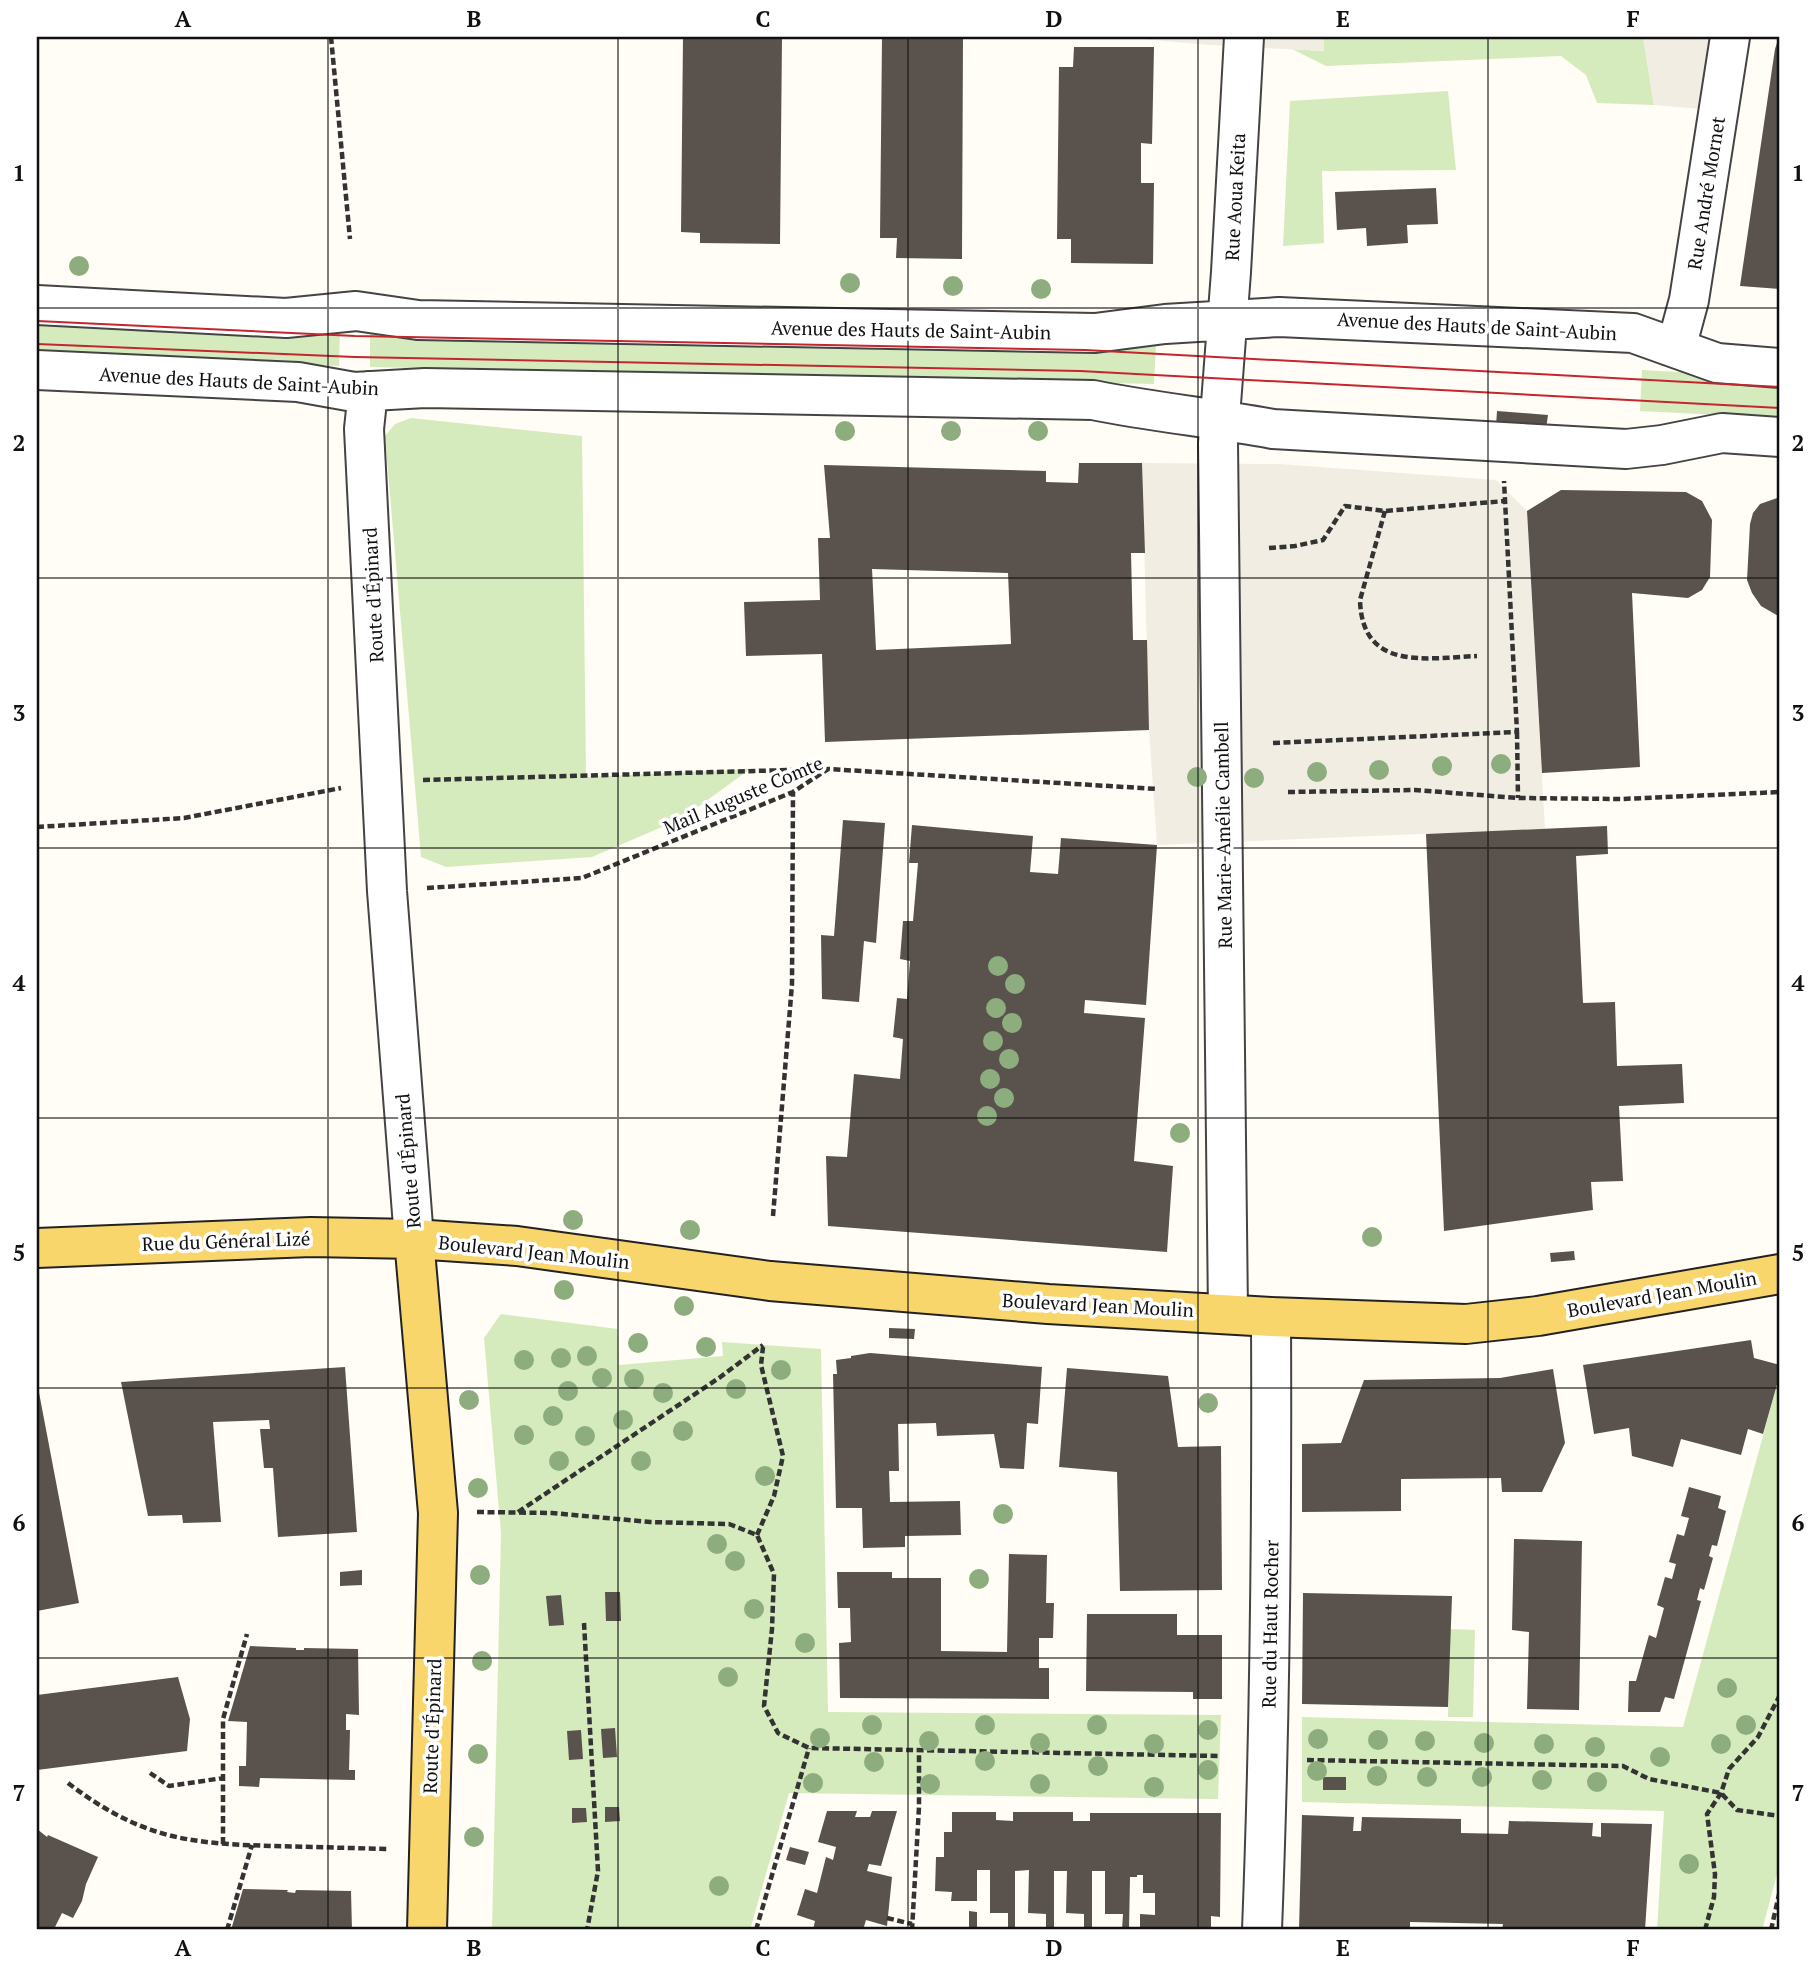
<svg xmlns="http://www.w3.org/2000/svg" width="1817" height="1967" font-family="'PT Serif',serif">
<style>
.green{fill:#d5ebbd}
.plaza{fill:#f1ede2}
.building{fill:#5a524d;fill-rule:evenodd}
.lines{fill:none;stroke-linecap:round;stroke-linejoin:round}
.minor-casing{stroke:#444;stroke-width:42}
.major-casing{stroke:#222;stroke-width:42}
.path{stroke:#333;stroke-width:4.5;stroke-dasharray:7 3.5;stroke-linecap:butt}
.minor{stroke:#fff;stroke-width:38}
.major{stroke:#f9d66b;stroke-width:38}
.tram{stroke:#c4262e;stroke-width:2}
.tree{fill:#8dad7f}
.grid{fill:none;stroke:#111;stroke-width:2;stroke-opacity:0.55}
.labels{text-anchor:middle;stroke-width:7;stroke-linejoin:round;paint-order:stroke}
.street-label{font-size:19px;fill:#111;stroke:#fff}
.neatline{fill:none;stroke:#111;stroke-width:2.5}
.grid-label{font-size:23px;text-anchor:middle;font-weight:bold;fill:#111}
</style>
<rect width="100%" height="100%" fill="#fffdf5"/>
<path class="green" d="M1324 37H1643L1654 105 1597 103 1586 75 1561 56 1326 66 1292 49 1324 51Z
M1448 91 1456 170 1322 171 1324 243 1283 246 1290 101Z
M37 314 340 326 339 366 37 353Z
M370 326 1156 343 1154 384 370 367Z
M1642 370 1780 378V418L1640 411Z
M411 418 582 436 586 777 750 769 683 818 592 857 446 867 421 857 385 436 395 424Z
M501 1314 618 1329 619 1365 723 1356 722 1342 821 1349 828 1712 1221 1715 1218 1799 789 1793 750 1930H492L501 1533 484 1338Z
M1780 1374V1863L1762 1930H1657L1664 1811 1302 1802V1717L1683 1727Z
M1450 1629 1475 1630 1473 1717H1448Z"/>
<path class="plaza" d="M1118 37H1324V51L1210 45Z
M1643 37H1714L1702 109 1654 105Z
M1142 463 1280 464 1496 480 1527 511 1545 829 1157 845 1149 730Z"/>
<path class="building" d="M683 37H782L780 244 700 243V233L681 232Z
M882 37H963L962 259 896 258 897 238H880Z
M1779 37 1780 289 1740 286 1775 49Z
M1074 47H1154L1152 144 1141 143V183H1154L1153 264 1071 263V239H1057L1059 67H1073Z
M1436 188 1438 224 1407 225 1408 243 1367 246 1366 228 1337 230 1335 192Z
M1497 411 1548 415 1546 429 1496 426Z
M1079 463H1142L1145 553H1131L1133 640H1147L1149 730 825 742 822 654 746 656 744 602 820 600 818 538H830L824 465 1046 471V482L1078 483ZM872 569 1008 573 1011 644 876 650Z
M1561 490 1686 492 1702 501 1712 520 1710 577 1702 590 1688 598 1632 593 1640 767 1542 773 1527 511Z
M1780 497V617L1761 606 1752 593 1747 580 1750 524 1753 513 1760 504Z
M843 820 885 823 876 943 864 941 859 1002 822 999 821 935 834 936Z
M912 825 1033 836 1030 872 1058 874 1061 838 1157 845 1146 1005 1085 1000 1084 1013 1145 1018 1134 1161 1173 1166 1167 1252 828 1226 826 1156 847 1157 854 1074 900 1079 903 1039 893 1037 897 998 907 999 910 961 900 959 903 921H913L918 863H909Z
M1607 826 1608 854 1576 856 1583 1003 1615 1002 1617 1066 1682 1064 1684 1103 1619 1106 1623 1181 1591 1182 1593 1210 1444 1231 1426 834Z
M1574 1251 1575 1260 1551 1262 1550 1253Z
M889 1328 915 1329 914 1339 889 1338Z
M1751 1340 1754 1358 1780 1365V1374L1763 1434 1748 1429 1741 1455 1681 1439 1673 1467 1632 1456 1629 1428 1594 1434 1583 1365Z
M870 1353 1042 1367 1038 1424 1027 1423 1024 1469 1000 1468 994 1434 937 1436 936 1423 898 1424 899 1471H889L890 1502 960 1501 961 1535 905 1536V1547L863 1548 862 1508H836L833 1374H837L836 1360 851 1358V1356Z
M345 1367 357 1532 278 1537 273 1468H264L260 1429H270L269 1420 213 1422 221 1522 183 1523 182 1515 148 1516 121 1382Z
M1067 1368 1168 1376 1178 1447 1221 1446 1222 1590 1120 1591 1117 1472 1059 1467Z
M1553 1369 1565 1443 1542 1492H1502L1501 1478 1401 1479V1511L1302 1512V1444L1341 1443 1364 1380 1500 1378Z
M37 1382 79 1603 37 1611Z
M1689 1487 1721 1496 1718 1508 1726 1511 1717 1546 1712 1545 1709 1556 1713 1558 1704 1590 1700 1588 1697 1600 1701 1601 1674 1699 1665 1697 1660 1712H1628L1629 1681H1636L1649 1635 1656 1638 1664 1608 1657 1605 1665 1577 1672 1579 1676 1564 1669 1562 1677 1534 1684 1536 1689 1518 1681 1516Z
M1514 1539 1582 1541 1579 1710 1527 1709 1529 1632 1512 1630Z
M1009 1554 1047 1555 1046 1603H1054L1053 1638H1039V1668H1049V1699L840 1698 839 1643 851 1642 850 1608H838L837 1572H892V1578H941V1651L1007 1652Z
M362 1570V1585L340 1586V1572Z
M605 1592H620L621 1621H606Z
M1303 1593 1452 1596 1448 1707 1302 1704Z
M561 1595 564 1625 549 1626 546 1596Z
M1087 1614H1177V1635H1222V1699H1193V1692L1086 1691Z
M250 1646 296 1648V1650H304V1648L358 1649 359 1715 346 1714V1730H350L349 1770H355V1780L260 1778 259 1787 239 1786V1766H246L247 1722 228 1721Z
M178 1677 190 1719 187 1751 37 1770V1695Z
M615 1728 617 1757 603 1758 601 1729Z
M581 1730 583 1759 569 1760 567 1731Z
M1323 1777H1346V1790H1323Z
M605 1807H619L620 1821 605 1822Z
M572 1808H586L587 1822 572 1823Z
M827 1811H857L855 1817H870L872 1811H897L881 1866 869 1864 867 1871 892 1877 887 1926 866 1920 863 1930H813L815 1921 797 1915 805 1889 817 1893 826 1857 833 1860 836 1847 818 1842Z
M952 1812H996V1820L1013 1821V1812H1073V1821H1090V1813H1221L1220 1917 1211 1916V1930H1140V1914L1155 1915V1893H1143V1875H1137V1877H1130L1129 1930H1122L1123 1914H1105V1871H1092V1930H1084V1914L1066 1913 1067 1871H1054V1930H1046V1914L1028 1913 1029 1870 1015 1871V1930H1008V1913H990V1870H977V1901H951L952 1892 935 1891 936 1857H944V1832H952Z
M1302 1815 1354 1817 1353 1831H1361L1362 1817 1461 1819V1833L1508 1834 1509 1821 1593 1823 1592 1836 1601 1837V1823L1652 1824 1645 1930H1502L1503 1924 1410 1922V1930H1299Z
M37 1829 47 1837 48 1835 98 1857 86 1884 82 1901 73 1918 62 1913 55 1927 62 1930H37Z
M790 1847 809 1852 805 1865 786 1860Z
M243 1889 288 1890 287 1892 295 1893 296 1890 351 1891 352 1930H231Z
M969 1911 977 1912V1930H969Z"/>
<g class="lines">
<defs>
<path id="minor" d="M37 305 286 318 356 311 418 320 1095 333 1165 324 1279 317 1633 333 1717 363 1780 368
M1676 348 1689 300 1730 37
M37 370 298 382 354 392 425 388 1093 400C1153 412 1213 418 1273 429L1626 449 1662 445 1722 433 1780 437
M368 391 364 429 387 891 414 1239
M1228 1313 1218 443 1231 272 1244 37
M1262 1930C1270 1726 1272 1521 1271 1317"/>
<path id="major" d="M414 1239 438 1513 427 1930
M37 1248 311 1237 414 1239 517 1246 770 1281 1048 1304 1271 1317 1466 1324 1538 1316 1780 1274"/>
</defs>
<use href="#minor" class="minor-casing"/>
<use href="#major" class="major-casing"/>
<path class="path" d="M331 37 350 239
M1385 511 1360 600C1362 672 1427 658 1477 656
M1269 548 1295 546 1323 540 1345 506 1385 511 1505 501
M1517 732 1518 798
M1273 743 1517 732 1504 481
M423 780 827 769
M1288 792 1415 790 1518 798 1622 799 1780 792
M37 827 184 818 341 788
M427 888 582 878 793 792 828 769 1158 789
M773 1216 792 984 793 792
M477 1512 552 1513 650 1522 729 1524 757 1535 774 1574 772 1629 764 1706 778 1733 809 1748 1219 1756
M518 1512 719 1378 763 1345
M757 1535 774 1496 783 1456 761 1365 763 1347
M584 1623 598 1871 587 1930
M1307 1760 1623 1766 1649 1779 1721 1793 1737 1810 1780 1816
M150 1773 169 1786 223 1778
M68 1783C98 1806 130 1825 168 1835 203 1844 239 1845 275 1846 313 1847 351 1848 389 1849
M223 1844V1719L247 1634
M887 1918 912 1924
M227 1930 252 1845
M756 1930 809 1748
M912 1930 919 1807V1750
M1705 1930 1714 1897 1715 1874 1707 1814 1721 1793 1729 1769 1758 1737 1780 1695
M1771 1930 1780 1890"/>
<use href="#minor" class="minor"/>
<use href="#major" class="major"/>
<path class="tram" d="M37 321 355 336 1085 350 1780 387
M37 344 355 357 1080 371 1780 408"/>
</g>
<g class="tree">
<circle cx="79" cy="266" r="10"/>
<circle cx="850" cy="283" r="10"/>
<circle cx="953" cy="286" r="10"/>
<circle cx="1041" cy="289" r="10"/>
<circle cx="845" cy="431" r="10"/>
<circle cx="951" cy="431" r="10"/>
<circle cx="1038" cy="431" r="10"/>
<circle cx="1501" cy="764" r="10"/>
<circle cx="1442" cy="766" r="10"/>
<circle cx="1379" cy="770" r="10"/>
<circle cx="1317" cy="772" r="10"/>
<circle cx="1197" cy="777" r="10"/>
<circle cx="1254" cy="778" r="10"/>
<circle cx="998" cy="966" r="10"/>
<circle cx="1015" cy="984" r="10"/>
<circle cx="996" cy="1008" r="10"/>
<circle cx="1012" cy="1023" r="10"/>
<circle cx="993" cy="1041" r="10"/>
<circle cx="1009" cy="1059" r="10"/>
<circle cx="990" cy="1079" r="10"/>
<circle cx="1004" cy="1098" r="10"/>
<circle cx="987" cy="1116" r="10"/>
<circle cx="1180" cy="1133" r="10"/>
<circle cx="573" cy="1220" r="10"/>
<circle cx="690" cy="1230" r="10"/>
<circle cx="1372" cy="1237" r="10"/>
<circle cx="564" cy="1290" r="10"/>
<circle cx="684" cy="1306" r="10"/>
<circle cx="638" cy="1343" r="10"/>
<circle cx="706" cy="1347" r="10"/>
<circle cx="587" cy="1356" r="10"/>
<circle cx="561" cy="1358" r="10"/>
<circle cx="524" cy="1360" r="10"/>
<circle cx="781" cy="1370" r="10"/>
<circle cx="602" cy="1378" r="10"/>
<circle cx="634" cy="1379" r="10"/>
<circle cx="736" cy="1389" r="10"/>
<circle cx="568" cy="1391" r="10"/>
<circle cx="663" cy="1393" r="10"/>
<circle cx="469" cy="1400" r="10"/>
<circle cx="1208" cy="1403" r="10"/>
<circle cx="553" cy="1416" r="10"/>
<circle cx="623" cy="1420" r="10"/>
<circle cx="683" cy="1431" r="10"/>
<circle cx="524" cy="1435" r="10"/>
<circle cx="585" cy="1436" r="10"/>
<circle cx="559" cy="1461" r="10"/>
<circle cx="641" cy="1461" r="10"/>
<circle cx="765" cy="1476" r="10"/>
<circle cx="478" cy="1488" r="10"/>
<circle cx="1003" cy="1514" r="10"/>
<circle cx="717" cy="1544" r="10"/>
<circle cx="735" cy="1561" r="10"/>
<circle cx="480" cy="1575" r="10"/>
<circle cx="979" cy="1579" r="10"/>
<circle cx="754" cy="1609" r="10"/>
<circle cx="805" cy="1643" r="10"/>
<circle cx="482" cy="1661" r="10"/>
<circle cx="728" cy="1677" r="10"/>
<circle cx="1727" cy="1688" r="10"/>
<circle cx="872" cy="1725" r="10"/>
<circle cx="985" cy="1725" r="10"/>
<circle cx="1097" cy="1725" r="10"/>
<circle cx="1746" cy="1725" r="10"/>
<circle cx="1208" cy="1730" r="10"/>
<circle cx="820" cy="1738" r="10"/>
<circle cx="1318" cy="1739" r="10"/>
<circle cx="1378" cy="1740" r="10"/>
<circle cx="929" cy="1741" r="10"/>
<circle cx="1425" cy="1741" r="10"/>
<circle cx="1040" cy="1743" r="10"/>
<circle cx="1484" cy="1743" r="10"/>
<circle cx="1154" cy="1744" r="10"/>
<circle cx="1544" cy="1744" r="10"/>
<circle cx="1721" cy="1744" r="10"/>
<circle cx="1595" cy="1747" r="10"/>
<circle cx="478" cy="1754" r="10"/>
<circle cx="1660" cy="1757" r="10"/>
<circle cx="985" cy="1761" r="10"/>
<circle cx="874" cy="1762" r="10"/>
<circle cx="1098" cy="1766" r="10"/>
<circle cx="1208" cy="1770" r="10"/>
<circle cx="1317" cy="1771" r="10"/>
<circle cx="1377" cy="1776" r="10"/>
<circle cx="1427" cy="1777" r="10"/>
<circle cx="1482" cy="1777" r="10"/>
<circle cx="1542" cy="1780" r="10"/>
<circle cx="1597" cy="1782" r="10"/>
<circle cx="813" cy="1783" r="10"/>
<circle cx="930" cy="1784" r="10"/>
<circle cx="1040" cy="1784" r="10"/>
<circle cx="1154" cy="1787" r="10"/>
<circle cx="474" cy="1837" r="10"/>
<circle cx="1689" cy="1864" r="10"/>
<circle cx="719" cy="1886" r="10"/>
</g>
<path class="grid" d="M328 37V1930M618 37V1930M908 37V1930M1198 37V1930M1488 37V1930M37 308H1780M37 578H1780M37 848H1780M37 1118H1780M37 1388H1780M37 1658H1780"/>
<g class="labels">
<g class="street-label">
<text transform="translate(1706 193) rotate(-81)" y="7">Rue André Mornet</text>
<text transform="translate(1235 197) rotate(-87)" y="7">Rue Aoua Keita</text>
<text transform="translate(1477 326) rotate(3)" y="7">Avenue des Hauts de Saint-Aubin</text>
<text transform="translate(911 330) rotate(1)" y="7">Avenue des Hauts de Saint-Aubin</text>
<text transform="translate(239 381) rotate(3)" y="7">Avenue des Hauts de Saint-Aubin</text>
<text transform="translate(373 595) rotate(-93)" y="7">Route d'Épinard</text>
<text transform="translate(743 795) rotate(-23)" y="7">Mail Auguste Comte</text>
<text transform="translate(1223 835) rotate(-91)" y="7">Rue Marie-Amélie Cambell</text>
<text transform="translate(408 1161) rotate(-95)" y="7">Route d'Épinard</text>
<text transform="translate(226 1241) rotate(-2)" y="7">Rue du Général Lizé</text>
<text transform="translate(534 1252) rotate(6)" y="7">Boulevard Jean Moulin</text>
<text transform="translate(1662 1294) rotate(-10)" y="7">Boulevard Jean Moulin</text>
<text transform="translate(1098 1305) rotate(3)" y="7">Boulevard Jean Moulin</text>
<text transform="translate(1270 1624) rotate(-89)" y="7">Rue du Haut Rocher</text>
<text transform="translate(432 1726) rotate(-88)" y="7">Route d'Épinard</text>
</g>
</g>
<rect width="1817" height="1967" fill="none" stroke="#ffffff" stroke-width="77"/>
<rect x="38" y="38" width="1740" height="1890" class="neatline"/>
<g class="grid-label">
<text x="183" y="27">A</text>
<text x="474" y="27">B</text>
<text x="763" y="27">C</text>
<text x="1054" y="27">D</text>
<text x="1343" y="27">E</text>
<text x="1633" y="27">F</text>
<text x="19" y="181">1</text>
<text x="1798" y="181">1</text>
<text x="19" y="451">2</text>
<text x="1798" y="451">2</text>
<text x="19" y="721">3</text>
<text x="1798" y="721">3</text>
<text x="19" y="991">4</text>
<text x="1798" y="991">4</text>
<text x="19" y="1261">5</text>
<text x="1798" y="1261">5</text>
<text x="19" y="1531">6</text>
<text x="1798" y="1531">6</text>
<text x="19" y="1801">7</text>
<text x="1798" y="1801">7</text>
<text x="183" y="1956">A</text>
<text x="474" y="1956">B</text>
<text x="763" y="1956">C</text>
<text x="1054" y="1956">D</text>
<text x="1343" y="1956">E</text>
<text x="1633" y="1956">F</text>
</g>
</svg>
